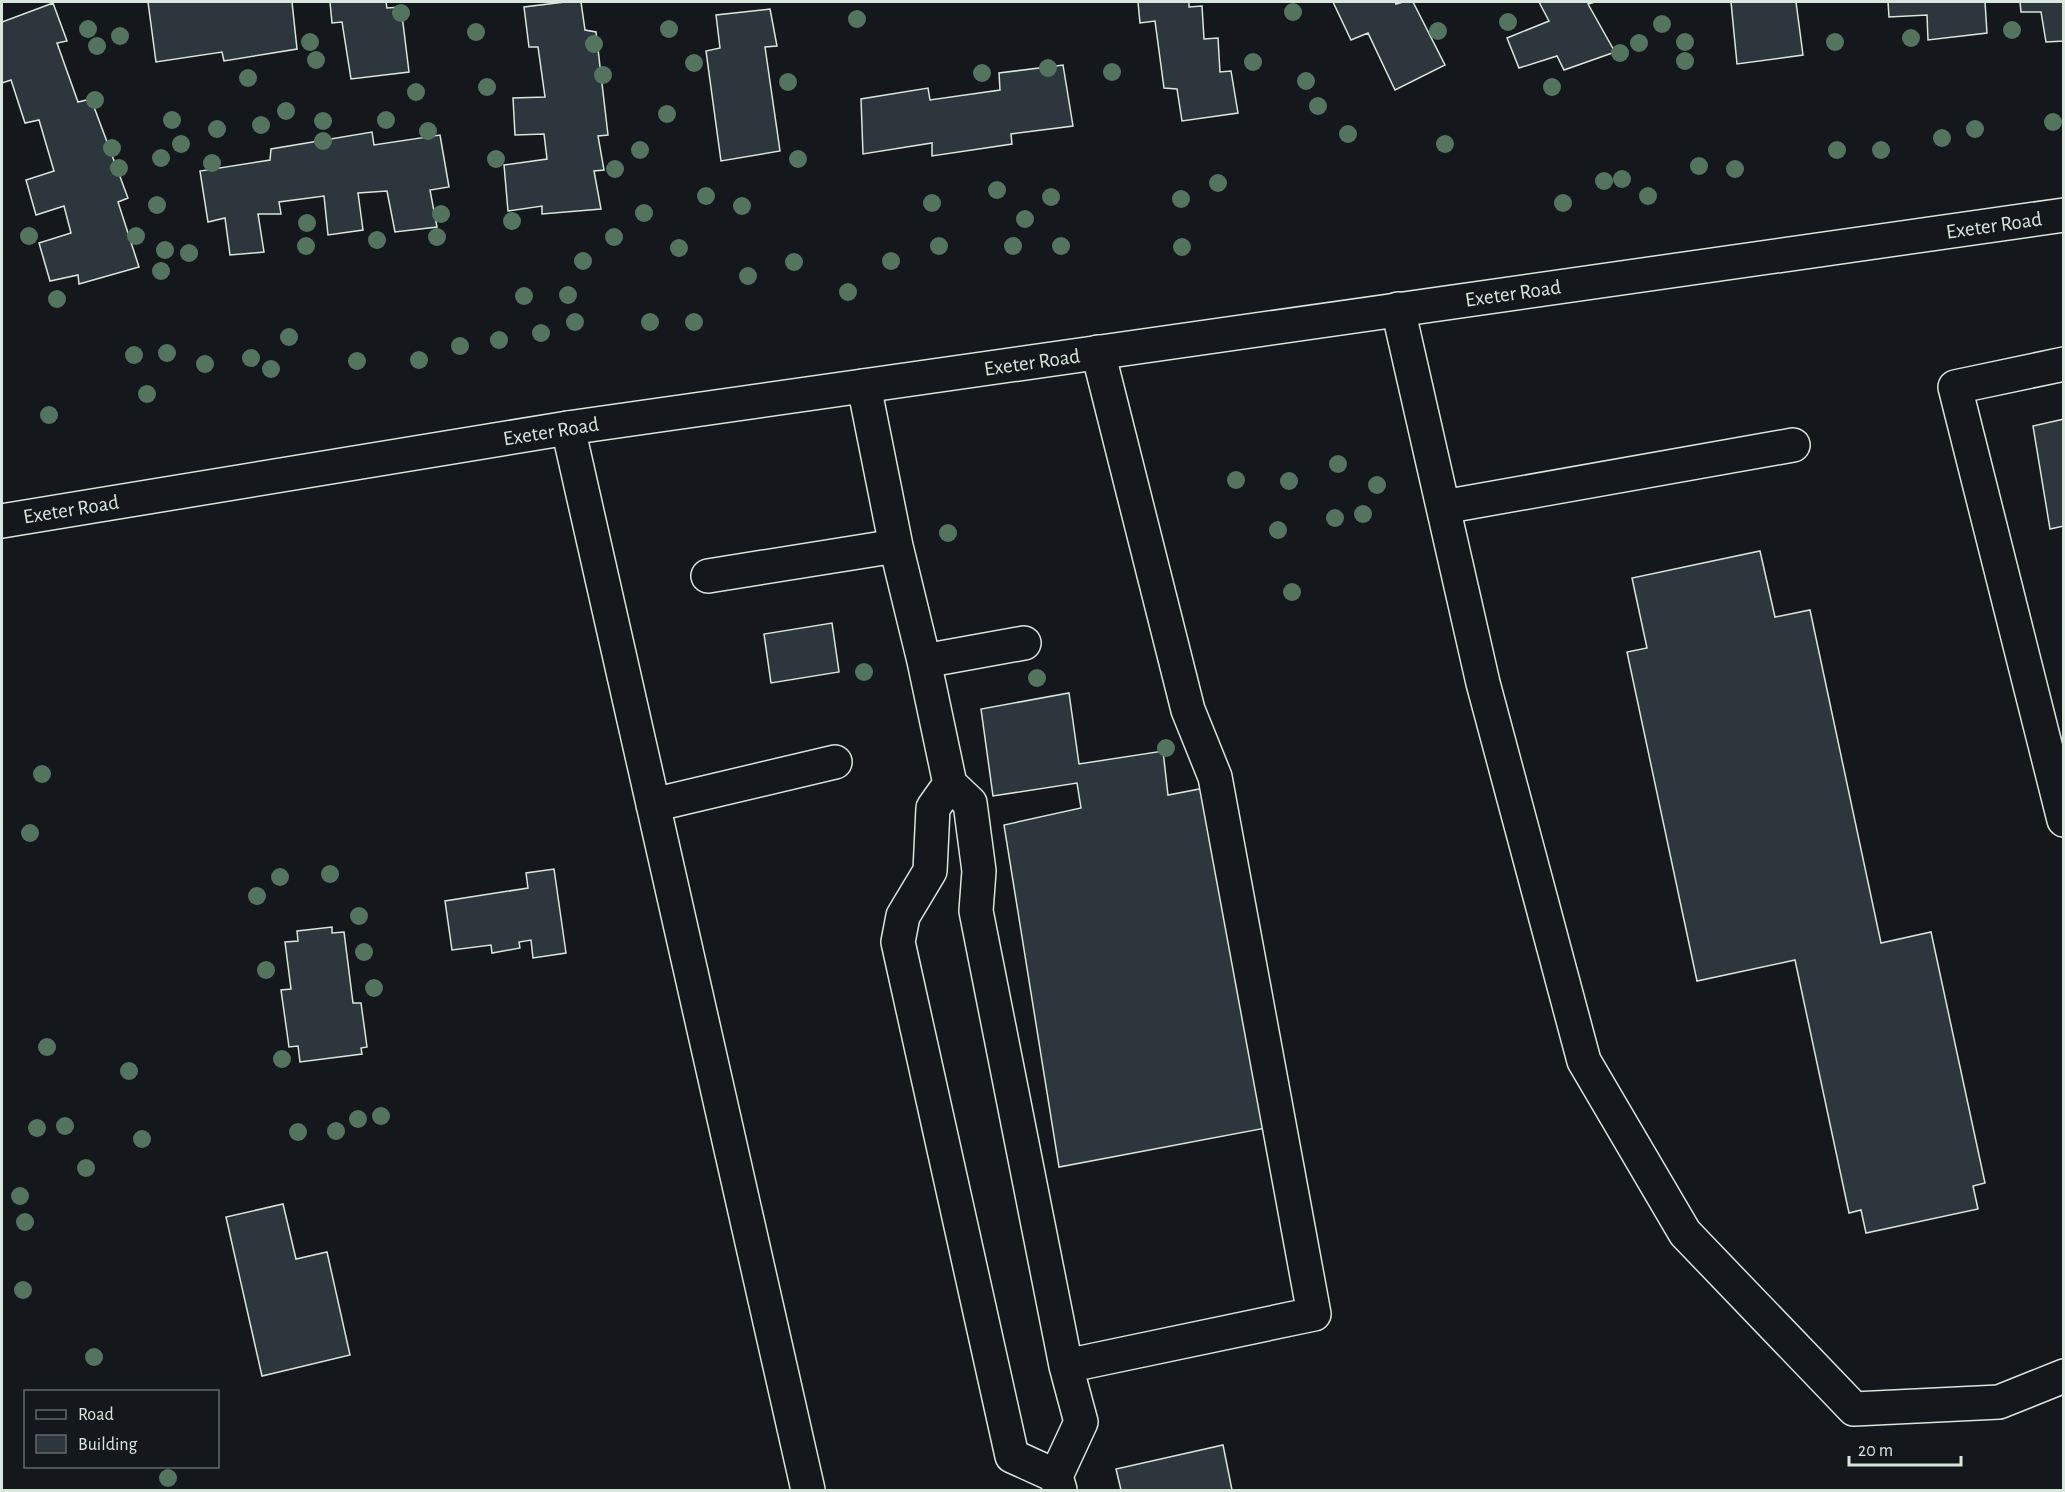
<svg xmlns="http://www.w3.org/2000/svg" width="2065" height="1492" font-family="'Alegreya Sans',sans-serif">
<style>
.building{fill:#2c363c;stroke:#d8e6dc;stroke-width:1.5}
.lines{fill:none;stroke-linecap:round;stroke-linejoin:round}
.minor-casing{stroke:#d8e6dc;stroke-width:36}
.major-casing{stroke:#d8e6dc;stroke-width:36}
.minor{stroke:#14181c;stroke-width:33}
.major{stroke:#14181c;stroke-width:33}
.tree{fill:#55745f}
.labels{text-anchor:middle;stroke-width:4.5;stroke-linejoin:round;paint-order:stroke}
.street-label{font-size:21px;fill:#d8e6dc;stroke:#14181c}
</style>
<rect width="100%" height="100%" fill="#14181c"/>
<path class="building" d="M148 2H292L297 49 224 61 222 52 156 62Z
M330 2H386L387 8 401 7 409 72 351 79 342 22 332 23Z
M565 2H581L585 30 596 32 608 135 598 136 604 170 594 171 601 209 542 214V206L508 211 504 165 547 159 544 134 515 135 513 98 545 97 538 47H529L524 7Z
M1138 2H1189V7L1202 6 1204 39 1218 38 1220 72 1231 71 1238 113 1182 121 1177 89 1164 88 1155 21 1140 23Z
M1333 2H1395L1396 4 1403 2H1413L1445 65 1395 90 1368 33 1351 40Z
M1539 2H1595L1588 4 1615 52 1564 70 1557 56 1519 68 1507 38 1549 21Z
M1731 2H1796L1803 55 1737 64Z
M1888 2H1985L1987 33 1928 40 1927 15 1889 17Z
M2020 2H2064V41L2046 42 2041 12H2021Z
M53 3 67 41 57 43 78 102 91 99 128 198 118 202 139 267 79 284 78 275 50 281 39 243 71 233 64 206 36 215 26 180 54 171 39 120 25 123 11 80 2 83V22Z
M770 9 777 46 765 47 780 151 721 161 706 51 720 48 716 15Z
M1063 65 1073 126 1011 134 1012 144 932 156V143L863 154 861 99 928 88 930 100 1000 90 999 73Z
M372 132 374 145 440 135 449 187 430 190 437 227 395 232 387 191 358 193 363 230 328 235 324 196 279 202 281 214H258L264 252 230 255 225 218 208 222 200 171 270 160 271 149Z
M2064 419V526L2050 529 2033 426Z
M1760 551 1775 617 1810 610 1881 943 1931 932 1985 1183 1973 1186 1978 1209 1866 1233 1861 1210 1849 1213 1795 960 1697 981 1627 652 1647 648 1632 578Z
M832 623 839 672 771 683 764 634Z
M1069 693 1079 764 1163 751 1168 795 1210 787 1266 1128 1059 1167 1004 825 1081 808 1077 783 993 796 981 709Z
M554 869 566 953 533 958 531 940 519 942 520 948 492 953 491 945 452 950 445 901 528 888 526 873Z
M332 927V933L344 932 353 1003H361L367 1047 361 1048 362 1054 300 1062 298 1046 289 1047 281 990 291 989 285 942 298 941 297 931Z
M283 1204 296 1259 327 1252 350 1355 262 1376 226 1217Z
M1223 1445 1232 1490H1121L1116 1469Z"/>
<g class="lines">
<defs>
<path id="minor" d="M1398 309 1483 683 1584 1061 1685 1233 1854 1409 1999 1402 2064 1376
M2064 364 1955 387 2064 820
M864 386 896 546 924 661 950 784 970 803 979 871 976 911 1066 1366 1081 1422 1056 1476 1060 1490
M568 428 808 1490
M1443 507 1793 445
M708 576 896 546
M924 661 1024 643
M950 784 933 808 930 871 903 916 898 942 1012 1456 1056 1476
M653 805 835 762
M1066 1366 1314 1314 1215 777 1188 710 1098 352"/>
<path id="major" d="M2 521 568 428 2064 215"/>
</defs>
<use href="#minor" class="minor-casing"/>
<use href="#major" class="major-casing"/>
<use href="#minor" class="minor"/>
<use href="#major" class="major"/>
</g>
<g class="tree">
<circle cx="1293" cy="12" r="9"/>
<circle cx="401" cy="13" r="9"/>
<circle cx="857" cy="19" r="9"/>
<circle cx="1508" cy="22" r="9"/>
<circle cx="1662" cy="24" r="9"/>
<circle cx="88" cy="29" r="9"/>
<circle cx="669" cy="29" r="9"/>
<circle cx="2012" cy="30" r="9"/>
<circle cx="1438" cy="31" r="9"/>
<circle cx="476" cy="32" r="9"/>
<circle cx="120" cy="36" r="9"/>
<circle cx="1911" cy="38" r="9"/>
<circle cx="310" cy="42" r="9"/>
<circle cx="1685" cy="42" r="9"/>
<circle cx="1835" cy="42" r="9"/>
<circle cx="1639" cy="43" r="9"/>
<circle cx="594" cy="44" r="9"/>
<circle cx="97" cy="46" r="9"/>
<circle cx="1620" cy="53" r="9"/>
<circle cx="316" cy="60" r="9"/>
<circle cx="1685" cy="61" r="9"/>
<circle cx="1253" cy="62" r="9"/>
<circle cx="694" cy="63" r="9"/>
<circle cx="1048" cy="68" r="9"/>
<circle cx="1112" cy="72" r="9"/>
<circle cx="982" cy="73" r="9"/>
<circle cx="603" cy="75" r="9"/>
<circle cx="248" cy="78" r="9"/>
<circle cx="1306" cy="81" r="9"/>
<circle cx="788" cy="82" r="9"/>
<circle cx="487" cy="87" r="9"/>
<circle cx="1552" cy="87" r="9"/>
<circle cx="416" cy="92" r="9"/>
<circle cx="95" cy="100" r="9"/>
<circle cx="1318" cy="106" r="9"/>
<circle cx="286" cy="111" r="9"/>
<circle cx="667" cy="114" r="9"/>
<circle cx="172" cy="120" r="9"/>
<circle cx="386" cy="120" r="9"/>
<circle cx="323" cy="121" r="9"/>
<circle cx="2053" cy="122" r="9"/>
<circle cx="261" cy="125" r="9"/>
<circle cx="217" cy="129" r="9"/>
<circle cx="1975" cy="129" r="9"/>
<circle cx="428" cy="131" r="9"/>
<circle cx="1348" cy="134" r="9"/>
<circle cx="1942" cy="138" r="9"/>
<circle cx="323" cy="141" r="9"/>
<circle cx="181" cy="144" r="9"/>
<circle cx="1445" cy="144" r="9"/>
<circle cx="112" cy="148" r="9"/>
<circle cx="640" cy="150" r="9"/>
<circle cx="1837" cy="150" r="9"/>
<circle cx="1881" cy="150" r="9"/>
<circle cx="161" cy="158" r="9"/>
<circle cx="496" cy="159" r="9"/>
<circle cx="798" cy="159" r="9"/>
<circle cx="212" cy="163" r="9"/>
<circle cx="1699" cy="166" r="9"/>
<circle cx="119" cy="168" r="9"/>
<circle cx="615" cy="169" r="9"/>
<circle cx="1735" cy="169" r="9"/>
<circle cx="1622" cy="179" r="9"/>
<circle cx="1604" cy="181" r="9"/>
<circle cx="1218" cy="183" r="9"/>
<circle cx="997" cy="190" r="9"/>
<circle cx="706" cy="196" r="9"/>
<circle cx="1648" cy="196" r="9"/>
<circle cx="1051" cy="197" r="9"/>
<circle cx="1181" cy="199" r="9"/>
<circle cx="932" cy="203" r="9"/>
<circle cx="1563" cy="203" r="9"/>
<circle cx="157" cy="205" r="9"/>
<circle cx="742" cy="206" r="9"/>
<circle cx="644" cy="213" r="9"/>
<circle cx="441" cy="214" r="9"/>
<circle cx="1025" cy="219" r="9"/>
<circle cx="512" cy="221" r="9"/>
<circle cx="307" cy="223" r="9"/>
<circle cx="29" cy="236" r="9"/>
<circle cx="136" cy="236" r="9"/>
<circle cx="437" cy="237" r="9"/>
<circle cx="614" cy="237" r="9"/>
<circle cx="377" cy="240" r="9"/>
<circle cx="306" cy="246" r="9"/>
<circle cx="939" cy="246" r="9"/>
<circle cx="1013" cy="246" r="9"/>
<circle cx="1061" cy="246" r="9"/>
<circle cx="1182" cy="247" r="9"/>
<circle cx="679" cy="248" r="9"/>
<circle cx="165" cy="250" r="9"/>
<circle cx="189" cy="253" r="9"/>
<circle cx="583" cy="261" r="9"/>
<circle cx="891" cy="261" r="9"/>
<circle cx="794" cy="262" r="9"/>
<circle cx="161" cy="271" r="9"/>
<circle cx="748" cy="276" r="9"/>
<circle cx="848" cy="292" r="9"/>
<circle cx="568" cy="295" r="9"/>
<circle cx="524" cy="296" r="9"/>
<circle cx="57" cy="299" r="9"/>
<circle cx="575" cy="322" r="9"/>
<circle cx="650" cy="322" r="9"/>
<circle cx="694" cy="322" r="9"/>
<circle cx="541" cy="333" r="9"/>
<circle cx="289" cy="337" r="9"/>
<circle cx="499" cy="340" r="9"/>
<circle cx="460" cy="346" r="9"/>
<circle cx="167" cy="353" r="9"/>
<circle cx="134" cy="355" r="9"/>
<circle cx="251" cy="358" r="9"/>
<circle cx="419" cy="360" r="9"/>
<circle cx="357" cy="361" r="9"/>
<circle cx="205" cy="364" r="9"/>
<circle cx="271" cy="369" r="9"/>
<circle cx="147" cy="394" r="9"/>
<circle cx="49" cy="415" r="9"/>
<circle cx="1338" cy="464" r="9"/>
<circle cx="1236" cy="480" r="9"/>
<circle cx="1289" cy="481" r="9"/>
<circle cx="1377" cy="485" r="9"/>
<circle cx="1363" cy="514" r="9"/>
<circle cx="1335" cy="518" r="9"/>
<circle cx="1278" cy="530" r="9"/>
<circle cx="948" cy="533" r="9"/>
<circle cx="1292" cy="592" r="9"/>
<circle cx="864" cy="672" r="9"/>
<circle cx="1037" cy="678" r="9"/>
<circle cx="1166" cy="748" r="9"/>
<circle cx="42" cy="774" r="9"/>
<circle cx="30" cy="833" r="9"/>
<circle cx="330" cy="874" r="9"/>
<circle cx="280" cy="877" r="9"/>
<circle cx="257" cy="896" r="9"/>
<circle cx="359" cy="916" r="9"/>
<circle cx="364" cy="952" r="9"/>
<circle cx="266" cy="970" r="9"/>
<circle cx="374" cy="988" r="9"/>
<circle cx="47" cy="1047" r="9"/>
<circle cx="282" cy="1059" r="9"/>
<circle cx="129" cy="1071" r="9"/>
<circle cx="381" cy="1116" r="9"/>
<circle cx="358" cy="1119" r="9"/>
<circle cx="65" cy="1126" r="9"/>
<circle cx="37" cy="1128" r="9"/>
<circle cx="336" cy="1131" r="9"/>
<circle cx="298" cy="1132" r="9"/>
<circle cx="142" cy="1139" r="9"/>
<circle cx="86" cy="1168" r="9"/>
<circle cx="20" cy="1196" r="9"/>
<circle cx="25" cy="1222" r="9"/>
<circle cx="23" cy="1290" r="9"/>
<circle cx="94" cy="1357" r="9"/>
<circle cx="168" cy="1478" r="9"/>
</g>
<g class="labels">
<g class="street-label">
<text transform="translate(1994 225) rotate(-8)" y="7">Exeter Road</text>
<text transform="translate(1513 293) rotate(-8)" y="7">Exeter Road</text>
<text transform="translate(1032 362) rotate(-8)" y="7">Exeter Road</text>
<text transform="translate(551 431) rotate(-9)" y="7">Exeter Road</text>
<text transform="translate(71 509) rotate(-9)" y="7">Exeter Road</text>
</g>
</g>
<rect width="2065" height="1492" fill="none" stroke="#d8e6dc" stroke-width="6"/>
<rect x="24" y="1390" width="195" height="78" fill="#14181c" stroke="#626a69" stroke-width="1.5"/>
<rect x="36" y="1410" width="30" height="9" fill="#14181c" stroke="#626a69" stroke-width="1.5"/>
<text x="78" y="1420" font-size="18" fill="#d8e6dc">Road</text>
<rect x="36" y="1435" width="30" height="18" fill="#2c363c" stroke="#626a69" stroke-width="1.5"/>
<text x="78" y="1450" font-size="18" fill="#d8e6dc">Building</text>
<path d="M1849 1456v9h112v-9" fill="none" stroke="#d8e6dc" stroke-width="3"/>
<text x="1858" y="1456" font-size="18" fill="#d8e6dc" stroke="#14181c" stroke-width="4.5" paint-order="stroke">20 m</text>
</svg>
